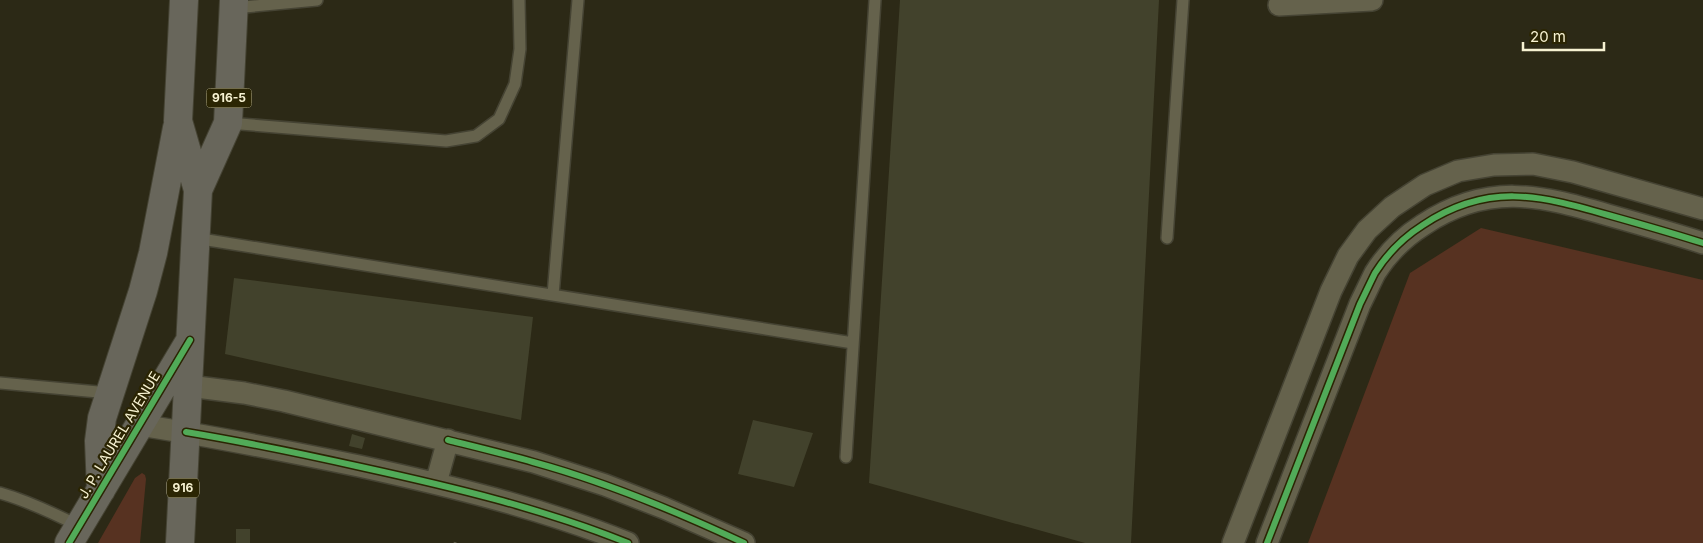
<svg xmlns="http://www.w3.org/2000/svg" width="1703" height="543" font-family="Inter,sans-serif">
<style>
.green{fill:#573221}
.building{fill:#42422c}
.lines{fill:none;stroke-linecap:round;stroke-linejoin:round}
.lane-casing{stroke:#454333;stroke-width:14}
.street-casing{stroke:#454333;stroke-width:24}
.primary-casing{stroke:#454333;stroke-width:30}
.path{stroke:#64614f;stroke-width:3;stroke-dasharray:1 4;stroke-linecap:butt}
.lane{stroke:#65624c;stroke-width:11}
.street{stroke:#65624c;stroke-width:21}
.primary{stroke:#68665b;stroke-width:28}
.cycleway-casing{stroke:#2b2503;stroke-width:9}
.cycleway{stroke:#51ab58;stroke-width:6}
.labels{text-anchor:middle;stroke-width:4.5;stroke-linejoin:round;paint-order:stroke}
.shield{fill:#2b2503;stroke:#bab494;stroke-width:1}
.shield-label{font-size:12px;font-weight:bold;fill:#f7f2d2}
.street-label{font-size:14px;fill:#f7f2d2;stroke:#2b2503}
</style>
<rect width="100%" height="100%" fill="#2c2916"/>
<path class="green" d="M1481 228 1703 280V543H1308L1410 273Z
M142 473 145 475 146 479 140 543H98L135 478Z"/>
<path class="building" d="M900 0H1159L1131 543H1085L869 483Z
M234 278 533 317 521 420 225 354Z
M753 420 813 433 794 487 738 474Z
M352 434 365 438 362 449 349 446Z
M236 529H250V543H236Z"/>
<g class="lines">
<defs>
<path id="lane" d="M234 8 317 0
M228 123 446 141 476 136 499 119 515 84 520 49 519 0
M195 238 853 343
M1167 238 1183 0
M553 295 578 0
M0 383 109 393
M846 457 875 0
M0 493C28 501 53 513 79 526"/>
<path id="street" d="M1279 5 1372 0
M173 384 244 393 284 401 534 462 605 485 664 508 744 543
M139 425C213 436 286 451 359 466 450 486 541 508 628 543
M436 483 448 440
M1233 543 1331 291 1348 256 1367 230 1392 207 1425 185 1458 171 1494 165 1533 164 1573 172 1703 209
M1267 543 1360 304C1365 294 1370 283 1375 273 1387 254 1404 237 1423 225 1488 182 1539 195 1608 215 1640 224 1672 233 1703 243"/>
<path id="primary" d="M198 190 228 123 234 0
M101 490 99 441 102 418 143 291 153 253 177 128
M69 543 188 344
M180 543 198 190 178 121 184 0"/>
</defs>
<use href="#lane" class="lane-casing"/>
<use href="#street" class="street-casing"/>
<use href="#primary" class="primary-casing"/>
<path class="path" d="M455 543 456 539"/>
<use href="#lane" class="lane"/>
<use href="#street" class="street"/>
<use href="#primary" class="primary"/>
<defs>
<path id="cycleway" d="M186 432C245 442 303 454 361 467 452 487 541 508 628 543
M448 440C476 447 505 454 533 462 606 482 676 511 744 543
M69 543 190 340
M1267 543 1360 304C1365 294 1370 283 1375 273 1387 254 1404 237 1423 225 1488 182 1539 195 1608 215 1640 224 1672 233 1703 243"/>
</defs>
<use href="#cycleway" class="cycleway-casing"/>
<use href="#cycleway" class="cycleway"/>
</g>
<g class="labels">
<g class="shield">
<rect x="206.5" y="88.5" width="45" height="19" rx="4"/>
<rect x="167" y="478.5" width="32" height="19" rx="4"/>
</g>
<g class="shield-label">
<text x="229" y="102">916-5</text>
<text x="183" y="492">916</text>
</g>
<g class="street-label">
<text transform="translate(119 435) rotate(-59)" y="5">J. P. LAUREL AVENUE</text>
</g>
</g>
<path d="M1523 42v8h81v-8" fill="none" stroke="#f7f2d2" stroke-width="2.5"/>
<text x="1530" y="42" font-size="15" fill="#f7f2d2" stroke="#2b2503" stroke-width="4" paint-order="stroke">20 m</text>
</svg>
